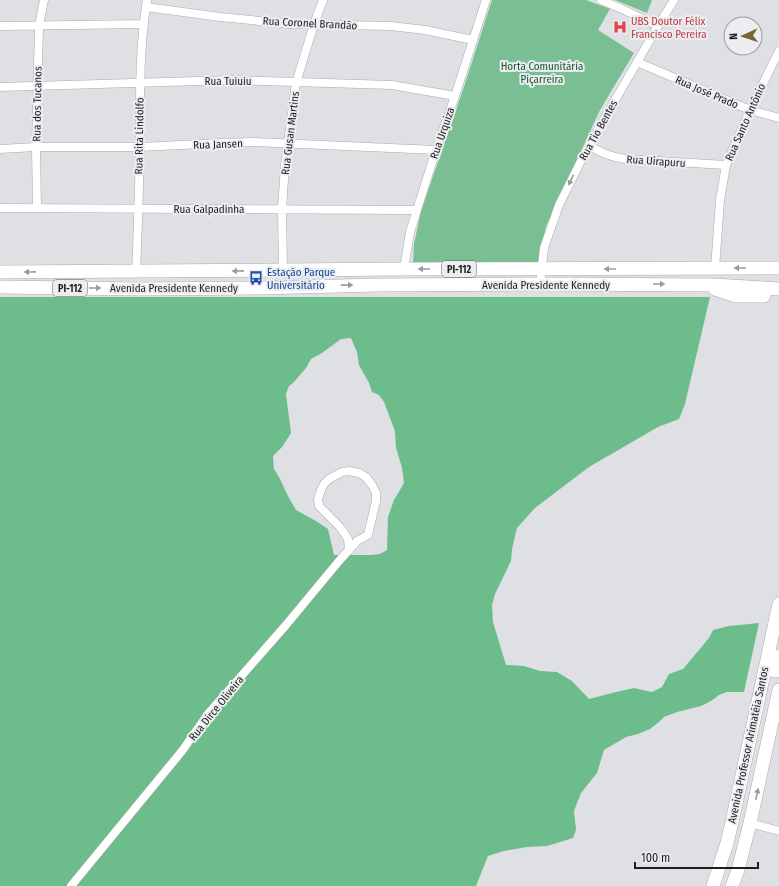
<svg xmlns="http://www.w3.org/2000/svg" width="779" height="886" font-family="'Fira Sans Condensed',sans-serif">
<style>
.green{fill:#79bf93}
.forest{fill:#6dbd8c;fill-rule:evenodd}
.lines{fill:none;stroke-linecap:round;stroke-linejoin:round}
.street-casing{stroke:#aaabad;stroke-width:9}
.primary-casing{stroke:#aaabad;stroke-width:14}
.street{stroke:#fff;stroke-width:8}
.primary{stroke:#fff;stroke-width:13}
.oneway{fill:#9a9a9b}
.labels{text-anchor:middle;stroke-width:4;stroke-linejoin:round;paint-order:stroke}
.shield{fill:#ecedf0;stroke:#5c5d5e;stroke-width:1}
.shield-label{font-size:10px;font-weight:bold;fill:#1f1f20}
.health-label{font-size:11px;fill:#be3a42;stroke:#ecedf0;text-anchor:start}
.street-label{font-size:11px;fill:#1f1f20;stroke:#ecedf0}
.park-label{font-size:11px;fill:#185434;stroke:#ecedf0}
.transit-label{font-size:11px;fill:#164399;stroke:#ecedf0;text-anchor:start}
</style>
<rect width="100%" height="100%" fill="#dfe0e3"/>
<path class="green" d="M492 0H586L610 9 598 30 634 53 600 110 546 226 538 264H413L414 244 421 211 464 87Z
M615 0H652L647 13Z"/>
<path class="forest" d="M0 297H710L685 404 679 419 658 427 589 467 535 508 517 528 512 549 511 561 495 594 492 605 493 622 506 665 524 666 540 671 557 672 572 681 589 699 616 692 634 688 652 692 662 687 669 674 683 669 709 638 713 630 729 626 759 623 744 692H727L719 695 711 701 701 706 677 712 664 717 659 722 650 729 638 734 626 737 604 750 597 773 581 793 574 811 576 830 573 838 547 846 527 847 504 851 488 856 476 886H0ZM351 338 357 352 359 365 369 383 372 392 379 395 384 402 395 431 396 448 402 468 404 483 394 500 388 517 387 550 380 554 371 555H334L328 529 316 521 296 510 288 496 280 479 274 469 273 456 282 447 291 433 286 394 289 386 293 383 306 368 311 359 322 353 341 339Z"/>
<g class="lines">
<defs>
<path id="street" d="M601 0 622 9 658 26
M146 7 220 17 290 24 391 26 425 30 473 40
M0 26 144 24
M637 62 750 110 779 118
M0 87 232 80 392 85 455 96
M589 145C600 153 611 157 625 159L726 165
M0 149 36 147H140L222 143 254 142 436 150
M0 208 417 210
M37 208 36 147 39 26 44 0
M404 269 410 232 436 150 455 96 486 0
M715 269 720 200 726 165 750 110 779 51
M283 270 282 209 285 165 296 83 314 24 323 0
M136 272C138 230 139 188 140 146 140 98 139 48 147 0
M540 284 544 248 559 205 589 145 658 26 674 0
M750 823 779 831
M71 886 182 751 208 714 286 625 339 561 357 541 368 535 376 501V493L372 485 366 477 359 473 349 471 342 472 329 479 324 484 321 490 318 499 319 506 340 527 348 539 349 550"/>
<path id="primary" d="M0 272 283 270 404 269 779 268
M0 287 140 289 259 288 378 285 540 284 714 285 779 289
M715 289 736 296H764
M775 656 772 667V670L774 671H776L779 667
M713 886 727 843 732 822 779 604
M732 886 738 870 750 823 779 690"/>
</defs>
<use href="#street" class="street-casing"/>
<use href="#primary" class="primary-casing"/>
<use href="#street" class="street"/>
<use href="#primary" class="primary"/>
</g>
<defs><path id="oneway-solid" d="M-6-.8H1V-3.2L6.5 0L1 3.2V.8H-6Z"/></defs>
<g class="oneway">
<use href="#oneway-solid" transform="translate(571 180) rotate(116)"/>
<use href="#oneway-solid" transform="translate(740 268) rotate(180)"/>
<use href="#oneway-solid" transform="translate(424 269) rotate(-180)"/>
<use href="#oneway-solid" transform="translate(610 269) rotate(180)"/>
<use href="#oneway-solid" transform="translate(238 271) rotate(179)"/>
<use href="#oneway-solid" transform="translate(30 272) rotate(179)"/>
<use href="#oneway-solid" transform="translate(659 284)"/>
<use href="#oneway-solid" transform="translate(347 285) rotate(-1)"/>
<use href="#oneway-solid" transform="translate(95 288)"/>
<use href="#oneway-solid" transform="translate(757 794) rotate(-78)"/>
</g>
<defs>
<symbol id="hospital-bare" viewBox="-9 -9 18 18"><path d="M-5-5h3v3.5h4V-5h3V5h-3V1.5h-4V5h-3Z" fill="#e0444e" stroke="#ecedf0" stroke-width="2.5" paint-order="stroke"/></symbol>
<symbol id="bus-bare" viewBox="-9 -9 18 18"><path d="M-5-6H5V4H4V6H2V4H-2V6H-4V4H-5ZM-3.5-4V0h7V-4ZM-3.5 1.2v1.5H-2V1.2ZM2 1.2v1.5H3.5V1.2Z" fill="#1a4fb4" stroke="#ecedf0" stroke-width="2.5" paint-order="stroke"/></symbol>
</defs>
<g fill-rule="evenodd">
<use href="#hospital-bare" x="610" y="17" width="20" height="20"/>
<use href="#bus-bare" x="246" y="268" width="20" height="20"/>
</g>
<g class="labels">
<g class="shield">
<rect x="442" y="261" width="34" height="16" rx="3"/>
<rect x="53" y="280" width="34" height="16" rx="3"/>
</g>
<g class="shield-label">
<text x="459" y="273">PI-112</text>
<text x="70" y="292">PI-112</text>
</g>
<g class="health-label">
<text x="631" y="25">UBS Doutor Félix<tspan x="631" dy="13">Francisco Pereira</tspan></text>
</g>
<g class="street-label">
<text transform="translate(310 23) rotate(3)" y="4">Rua Coronel Brandão</text>
<text x="228" y="85">Rua Tuiuiu</text>
<text transform="translate(707 92) rotate(23)" y="4">Rua José Prado</text>
<text transform="translate(37 104) rotate(-89)" y="4">Rua dos Tucanos</text>
<text transform="translate(745 122) rotate(-66)" y="4">Rua Santo Antônio</text>
<text transform="translate(598 130) rotate(-61)" y="4">Rua Tio Bentes</text>
<text transform="translate(290 133) rotate(-83)" y="4">Rua Gusan Martins</text>
<text transform="translate(442 133) rotate(-71)" y="4">Rua Urquiza</text>
<text transform="translate(139 136) rotate(-89)" y="4">Rua Rita Lindolfo</text>
<text transform="translate(218 144) rotate(-2)" y="4">Rua Jansen</text>
<text transform="translate(656 161) rotate(4)" y="4">Rua Uirapuru</text>
<text x="209" y="213">Rua Galpadinha</text>
<text x="546" y="289">Avenida Presidente Kennedy</text>
<text x="174" y="292">Avenida Presidente Kennedy</text>
<text transform="translate(216 708) rotate(-51)" y="4">Rua Dirce Oliveira</text>
<text transform="translate(748 745) rotate(-78)" y="4">Avenida Professor Arimatéia Santos</text>
</g>
<g class="park-label">
<text x="542" y="70">Horta Comunitária<tspan x="542" dy="13">Piçarreira</tspan></text>
</g>
<g class="transit-label">
<text x="267" y="276">Estação Parque<tspan x="267" dy="13">Universitário</tspan></text>
</g>
</g>
<g transform="translate(743 36) rotate(267)"><circle r="19" fill="#ecedf0" stroke="#9a9b9d"/>
<path d="M0-3L7 15L0 10L-7 15Z" fill="#756734"/>
<text y="-6" font-size="11" font-weight="bold" text-anchor="middle" fill="#1f1f20">N</text>
</g>
<path d="M635 862v6h123v-6" fill="none" stroke="#1f1f20" stroke-width="2"/>
<text x="641" y="862" font-size="12" fill="#1f1f20" stroke="#ecedf0" stroke-width="3" paint-order="stroke">100 m</text>
</svg>
